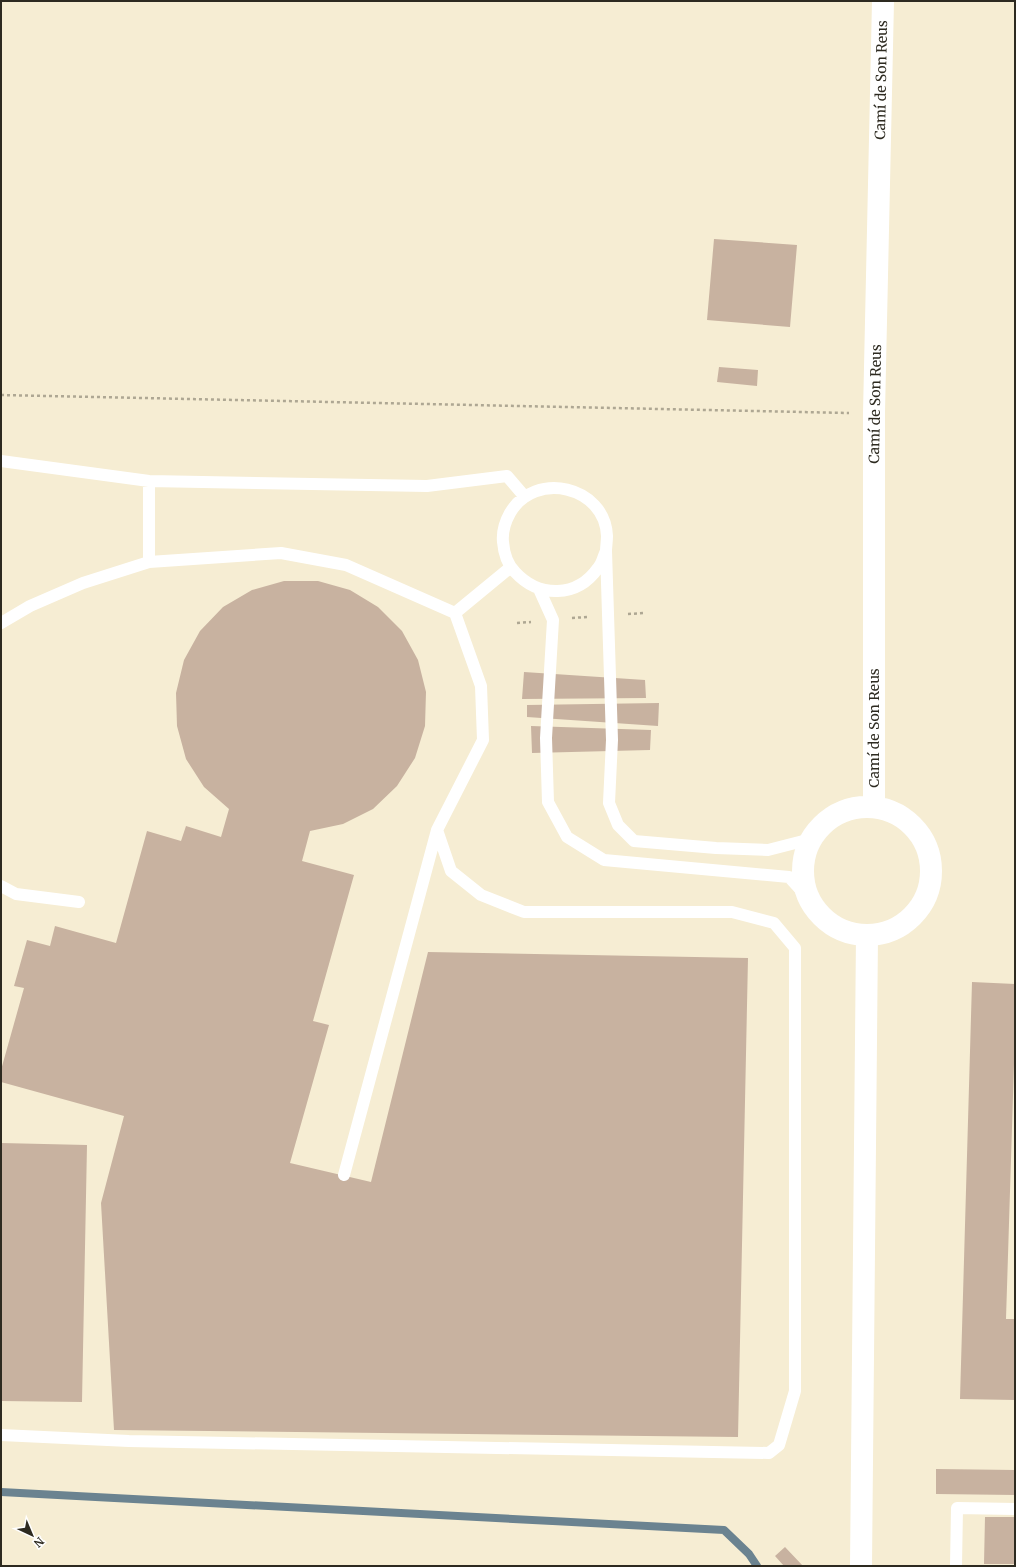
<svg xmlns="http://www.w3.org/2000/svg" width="1016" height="1567" font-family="Merriweather,serif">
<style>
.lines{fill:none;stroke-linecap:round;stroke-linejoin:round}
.stream{stroke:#6b8390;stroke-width:8}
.building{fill:#c8b2a0}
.path{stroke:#aea793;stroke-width:2.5;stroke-dasharray:3 3;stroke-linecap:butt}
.service{stroke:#fff;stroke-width:12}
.minor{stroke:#fff;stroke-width:22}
.labels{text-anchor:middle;stroke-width:3;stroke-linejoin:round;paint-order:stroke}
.street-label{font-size:14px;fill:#2d2a20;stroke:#fff}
</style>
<rect width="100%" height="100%" fill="#f6edd3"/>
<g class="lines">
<path class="stream" d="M1 1492 724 1530 749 1554 757 1566"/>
</g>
<path class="building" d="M714 239 797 245 790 327 707 320Z
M719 367 758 370 757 386 717 382Z
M284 581H318L350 590 378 607 402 631 418 660 426 692 425 726 415 758 397 786 373 809 343 824 310 831 302 861 354 875 313 1021 329 1025 290 1163 371 1182 428 952 748 958 738 1437 114 1430 101 1203 124 1116 1 1082V1070L24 988 14 986 27 940 50 946 55 926 116 943 147 831 181 841 186 826 221 837 229 809 204 787 186 759 177 726 176 693 184 660 200 631 223 607 252 590Z
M524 672 645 680 646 698 522 699Z
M659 703 658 726 527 717V705Z
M531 726 651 730 650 750 532 753Z
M972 982 1015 984V1032L1006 1319H1015V1400L960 1399Z
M1 1143 87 1145 82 1402 1 1401Z
M936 1469 1015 1470V1495L936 1494Z
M985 1517H1015V1564H984Z
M785 1547 803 1566H784L775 1556Z"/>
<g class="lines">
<path class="path" d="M1 395 849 413
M628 614 645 613
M572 618 587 617
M517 623 531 622"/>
<path class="service" d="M1 461 149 481 427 486 507 476 525 497
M149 481V562
M606 551C603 557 602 564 598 568 577 598 539 598 515 572 507 564 504 554 503 542 502 532 505 522 510 513 535 470 605 486 607 536 607 541 606 547 606 551L612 740 609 803 618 825 634 841 716 848 768 850 811 839
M539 589 553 620 546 738 548 802 567 837 604 860 789 877 810 900
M455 613 511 567
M1 623 30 606 83 583 149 562 281 553 346 565 455 613 481 686 483 740 437 830 451 871 481 895 524 912H732L774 923 795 948V1391L779 1445 769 1453 129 1441 1 1435
M1 886 16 894 79 902
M344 1175 437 830
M956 1566 957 1508 1015 1509"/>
<path class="minor" d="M874 807V413L883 1
M803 871a64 64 0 1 1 128 0a64 64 0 1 1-128 0Z
M861 1566 867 935"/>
</g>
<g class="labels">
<g class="street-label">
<text transform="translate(881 80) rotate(-89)" y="5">Camí de Son Reus</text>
<text transform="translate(875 404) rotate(-89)" y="5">Camí de Son Reus</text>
<text transform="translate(874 728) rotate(-90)" y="5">Camí de Son Reus</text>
</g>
</g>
<rect width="1016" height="1567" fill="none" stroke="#2d2a20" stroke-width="4"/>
<g transform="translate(32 1535) rotate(136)" stroke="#ffffff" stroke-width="3" paint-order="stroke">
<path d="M0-3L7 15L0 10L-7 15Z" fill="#2d2a20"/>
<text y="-6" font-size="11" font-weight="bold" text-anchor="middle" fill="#2d2a20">N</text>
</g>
</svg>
